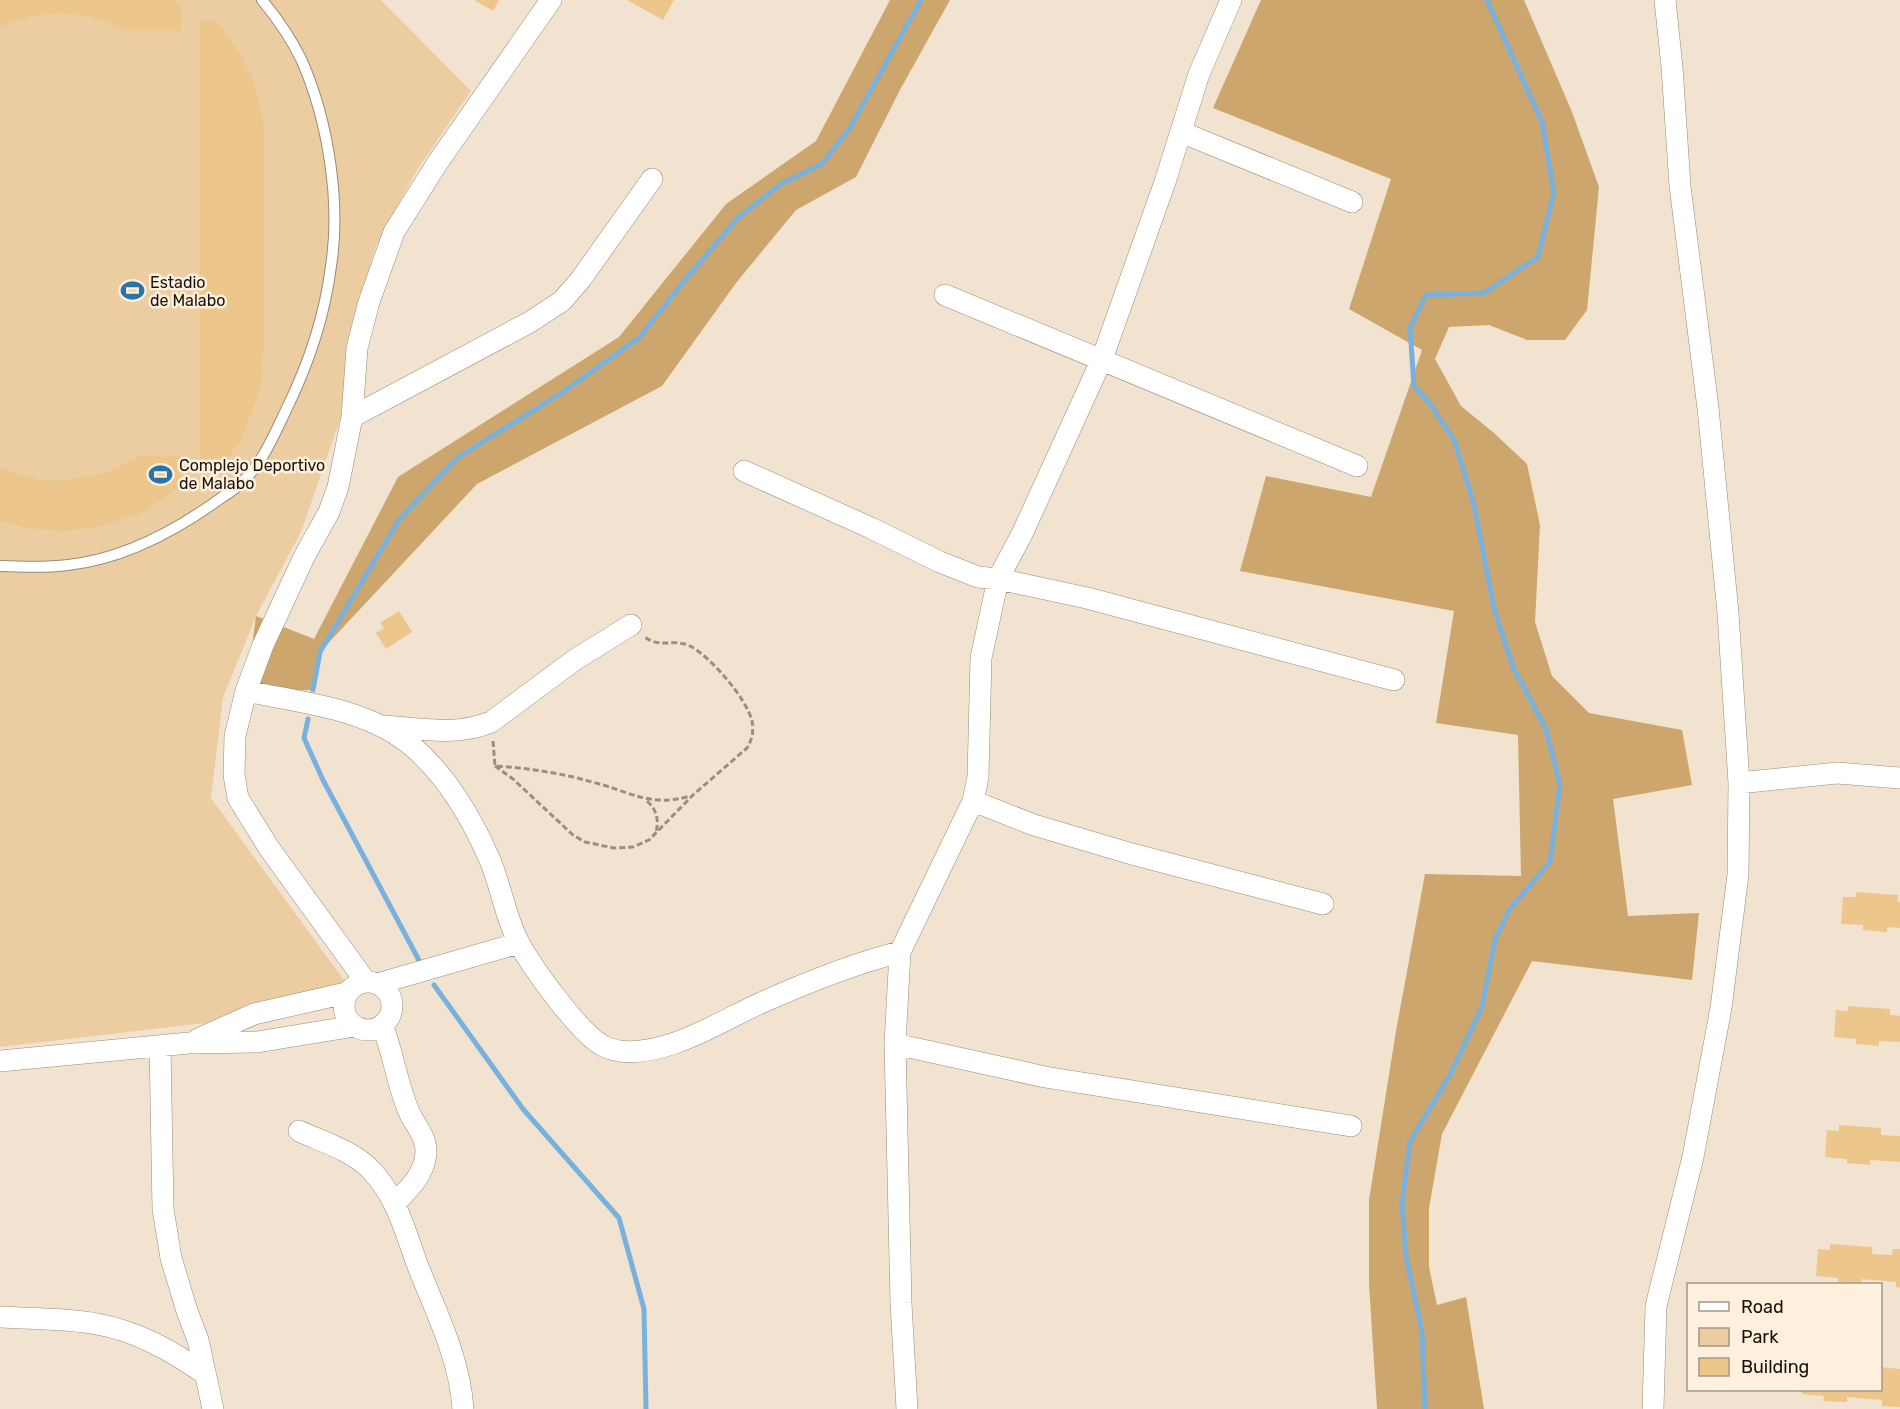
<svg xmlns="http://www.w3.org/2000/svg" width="1900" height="1409" font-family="Rubik,sans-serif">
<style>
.green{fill:#ebcda1}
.forest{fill:#cca66c}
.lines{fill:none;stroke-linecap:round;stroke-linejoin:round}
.stream{stroke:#78b1dd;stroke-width:5}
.building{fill:#edc68b}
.lane-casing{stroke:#988c79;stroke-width:12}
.street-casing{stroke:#988c79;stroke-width:22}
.path{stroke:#9a9081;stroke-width:3;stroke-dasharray:6 3;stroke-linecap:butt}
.lane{stroke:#fff;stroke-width:10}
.street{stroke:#fff;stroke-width:21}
.labels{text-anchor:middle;stroke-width:5;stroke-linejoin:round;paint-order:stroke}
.poi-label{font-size:16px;fill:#18130c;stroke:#fef0dc;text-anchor:start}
</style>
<rect width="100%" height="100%" fill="#f1e3cf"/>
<path class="green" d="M0 0H381L471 91 417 170 376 246 349 333 341 417 301 532 256 616 223 698 211 798 349 987V1006L0 1047Z"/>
<path class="forest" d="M890 0H950L901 88 856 177 796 210 736 283 662 386 477 484 320 652 313 690 246 691 256 616 314 639 398 477 619 337 726 204 816 141Z
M1261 0H1524L1572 112 1599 187 1587 310 1565 340H1527L1489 325 1449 327 1435 359 1461 406 1494 433 1527 464 1540 525 1535 622 1552 676 1589 713 1682 730 1692 785 1613 799 1628 916 1699 913 1692 980 1532 961 1442 1134 1429 1208V1267L1437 1305 1466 1297 1484 1409H1377L1369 1284V1200L1396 1031 1425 874 1521 876 1518 735 1436 723 1454 611 1240 571 1266 476 1371 497 1422 350 1349 309 1391 179 1213 108Z"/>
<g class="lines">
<path class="stream" d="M313 690 320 652 399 520 457 458 560 394 639 338 685 280 739 217 781 184 822 164 850 128 921 0
M308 719 304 738 323 780 422 966
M434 985 523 1109 619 1218 644 1309 646 1409
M1425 1409 1422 1331 1406 1256 1402 1204 1410 1142 1451 1073 1482 1007 1495 940 1509 910 1550 862 1560 785 1546 729 1513 667 1494 608 1474 505 1455 442 1431 405 1414 386 1410 328 1426 295 1484 293 1538 257 1554 193 1542 122 1487 0"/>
</g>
<path class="building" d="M0 0H172L181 7V31H128L93 17 60 13 27 17 0 27Z
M474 0H499L493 11Z
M627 0H674L663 20Z
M200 21H217L240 54 251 76 259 101 264 129V338L261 383 252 412 240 441 223 466H200Z
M140 456H181V486L145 511 118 521 91 528 62 531 34 529 0 521V468L20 475 41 480 62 481 103 474Z
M399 611 412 632 386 649 376 633 384 628 380 623Z
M1856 892 1898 895 1897 901 1900 902V928L1887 927V932L1863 930V925L1841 924 1843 897H1856Z
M1848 1006 1890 1009V1015L1900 1016V1042L1879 1041V1046L1856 1044V1039L1834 1037 1836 1010 1848 1011Z
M1839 1125 1881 1128V1135L1900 1136V1162L1870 1160V1165L1847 1163V1159L1825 1157 1827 1130 1839 1131Z
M1830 1244 1872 1247V1254L1892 1255 1893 1249H1900V1288L1896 1287V1282L1862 1279 1861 1284 1838 1282V1278L1816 1276 1818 1249 1830 1250Z
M1880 1367 1900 1369V1407L1882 1406V1400L1847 1397V1402L1823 1401 1824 1396 1802 1394V1390H1880Z"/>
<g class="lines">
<defs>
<path id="lane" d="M0 566C23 567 46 568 68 565 123 559 177 530 221 498 227 494 234 490 239 485 262 465 274 435 287 408 308 365 325 314 331 266 341 201 328 121 302 61 292 40 277 18 262 0"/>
<path id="street" d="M1181 132 1352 202
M945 295 1357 466
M352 417 530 322 562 301 581 279 652 179
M744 471 871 528 940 562 978 577 998 579 1087 598 1394 680
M246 691C302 703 367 708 412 746 446 775 471 817 489 858 501 885 505 917 519 943 532 967 579 1033 602 1045 606 1048 614 1050 619 1051 668 1057 720 1021 763 1002 808 982 852 964 900 952
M385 726C420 729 458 736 491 722L576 659 631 625
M1739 783 1837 773 1900 778
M973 801 1034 825 1132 854 1323 904
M366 982 269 848 238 798 234 775 235 736 246 691 263 645 305 555 329 512 338 487 352 417 357 348 369 302 394 232 438 162 551 0
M344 1006a24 24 0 1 1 48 0a24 24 0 1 1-48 0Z
M377 984 519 943
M382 1025C394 1054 397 1086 410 1114 416 1126 427 1138 426 1153 424 1175 410 1188 395 1203
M198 1039 254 1014 346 993
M895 1044 1045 1077 1351 1126
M160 1046 163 1209 171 1258 187 1311 198 1340 213 1409
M0 1061 189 1043 257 1042 355 1026
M299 1131C323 1142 353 1151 371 1170 398 1198 406 1235 419 1269 437 1314 460 1360 463 1409
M0 1317C32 1319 66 1318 97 1324 137 1331 172 1351 205 1374
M907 1409 901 1303 895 1044 900 952 973 801 978 777 981 658 998 579 1022 534 1102 359 1165 182 1199 74 1231 0
M1653 1409 1656 1306 1693 1157 1721 1008 1738 875 1739 783 1728 613 1708 408 1680 186 1672 67 1665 0"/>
</defs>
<use href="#lane" class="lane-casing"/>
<use href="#street" class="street-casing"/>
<path class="path" d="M493 741 495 766C527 768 561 773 592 782 629 791 650 808 690 796
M495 766 513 779 573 835 585 842 614 848 633 847 649 840 693 795 747 748C752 740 754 731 752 721 747 699 710 656 690 646 673 638 660 649 645 637
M647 801C657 810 659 820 656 833"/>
<use href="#lane" class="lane"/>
<use href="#street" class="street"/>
</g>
<defs>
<symbol id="stadium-bare" viewBox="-9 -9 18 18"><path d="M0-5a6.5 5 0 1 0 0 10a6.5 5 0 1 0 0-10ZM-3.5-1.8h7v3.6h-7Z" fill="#2975a8" stroke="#fef0dc" stroke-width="2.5" paint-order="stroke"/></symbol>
</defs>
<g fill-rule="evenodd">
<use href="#stadium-bare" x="116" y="274" width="33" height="33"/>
<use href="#stadium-bare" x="144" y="458" width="33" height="33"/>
</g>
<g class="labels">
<g class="poi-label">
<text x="150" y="288">Estadio<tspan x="150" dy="18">de Malabo</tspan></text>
<text x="179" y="471">Complejo Deportivo<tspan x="179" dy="18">de Malabo</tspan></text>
</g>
</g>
<rect x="1687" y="1283" width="195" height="108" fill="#fef0dc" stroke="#a29889" stroke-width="1.5"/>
<rect x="1699" y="1302" width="30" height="9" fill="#ffffff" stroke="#a29889" stroke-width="1.5"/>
<text x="1741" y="1313" font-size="18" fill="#18130c">Road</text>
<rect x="1699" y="1328" width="30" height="18" fill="#ebcda1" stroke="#a29889" stroke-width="1.5"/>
<text x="1741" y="1343" font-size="18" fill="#18130c">Park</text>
<rect x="1699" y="1358" width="30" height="18" fill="#edc68b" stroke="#a29889" stroke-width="1.5"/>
<text x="1741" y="1373" font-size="18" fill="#18130c">Building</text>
</svg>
